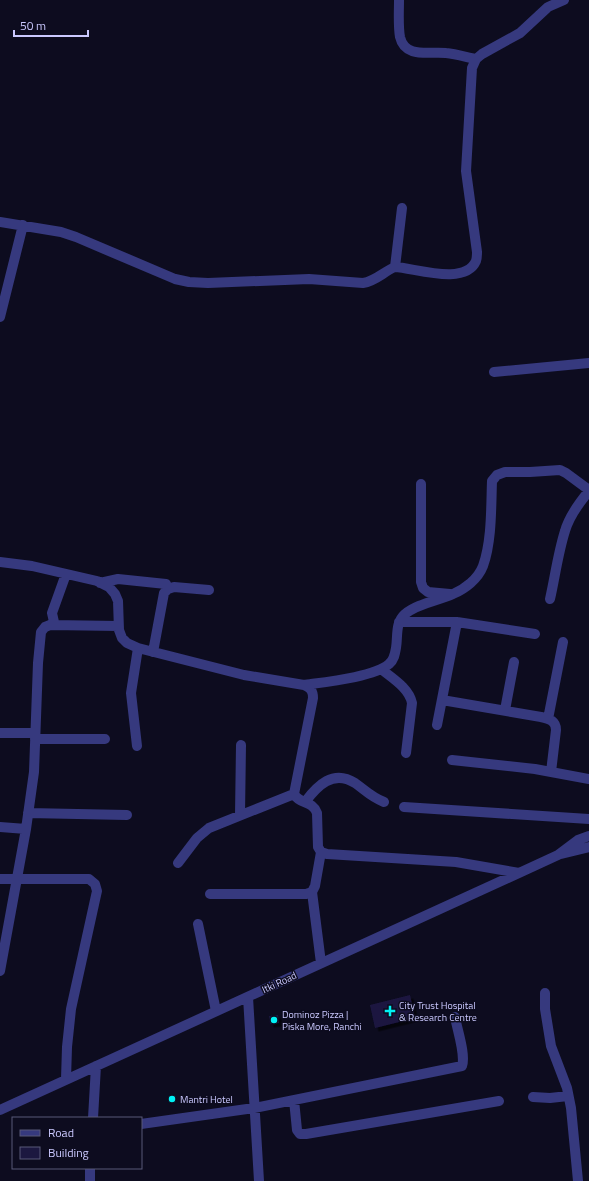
<svg xmlns="http://www.w3.org/2000/svg" width="589" height="1181" font-family="'Titillium Web',sans-serif">
<style>
.building{fill:#1c1840;filter:url(#shadow)}
.lines{fill:none;stroke-linecap:round;stroke-linejoin:round}
.minor{stroke:#36397e;stroke-width:10}
.poi-dot{fill:#00f1f4;stroke:#0d0c1f;stroke-width:1.5}
.labels{text-anchor:middle;stroke-width:3;stroke-linejoin:round;paint-order:stroke}
.street-label{font-size:10px;fill:#cbc9ff;stroke:#0d0c1f}
.poi-label{font-size:10px;fill:#cbc9ff;stroke:#0d0c1f;text-anchor:start}
</style>
<defs>
<filter id="shadow"><feDropShadow dx="3.5" dy="3.5" stdDeviation="0" flood-color="#0009"/></filter>
</defs>
<rect width="100%" height="100%" fill="#0d0c1f"/>
<path class="building" d="M410 995 415 1018 375 1028 370 1005Z
M278 1015 279 1023 270 1024 269 1016Z"/>
<g class="lines">
<path class="minor" d="M399 0C399 12 398 26 400 37 405 59 430 51 446 53 456 54 466 57 476 59
M0 222 61 232 76 237 175 279 189 282 208 283 309 279 363 283C376 281 383 272 395 267 415 268 465 286 476 261 477 258 477 254 477 252L466 171 472 68 476 59 482 54 520 33 548 7 564 0
M395 267 402 208
M0 317 23 225
M494 372 589 363
M421 484V582L423 588 428 592 450 594
M0 562 32 566 97 581 109 587 115 594 118 601 119 630 122 638 127 643 138 648 244 675 304 685C311 688 313 691 313 698L294 794C300 805 312 800 317 813L318 847 321 852 327 854 456 862 519 873
M100 583 118 579 166 584
M550 599C555 577 558 553 565 531 569 517 579 503 589 491
M399 622H457L535 634
M50 625 54 622 52 613 66 574
M153 652 164 593 168 589 174 587 209 590
M381 669C392 678 409 688 412 703L406 753
M304 685C325 682 374 677 389 664 394 660 395 654 396 648 398 636 395 623 405 614 418 603 438 601 453 594 465 589 478 579 483 566 492 541 491 507 492 481L497 475 505 472H530L560 470 566 473 589 490
M442 700 541 717C550 719 556 721 556 730L551 772
M505 710 514 662
M548 719 563 642
M437 725 457 622
M0 733H35
M35 739H105
M137 746 131 693 138 648
M452 760 535 769 589 779
M305 802C317 786 333 769 355 783 365 790 371 797 384 802
M404 807 589 819
M28 813 127 815
M240 815 241 745
M0 827 26 829
M561 854 589 847
M178 863 197 838 209 828 294 794
M0 879H89L95 884 97 891 95 900 71 1009 67 1047 66 1079
M312 892 321 963
M210 894H306L312 892 315 886 321 852
M198 924 216 1011
M0 971 26 829 34 772 38 663 41 632 45 627 50 625 119 626
M545 993V1009L551 1046 567 1088 571 1108 578 1181
M248 997 259 1181
M533 1097 550 1098 568 1096
M294 1100 297 1130 300 1134H306L499 1101
M0 1110 519 873 558 855 578 840 589 836
M93 1118 96 1066
M141 1124 254 1108 462 1066C466 1055 457 1029 455 1017
M90 1181V1168"/>
</g>
<g class="poi-dot">
<path d="M388 1005h4v4h4v4h-4v4h-4v-4h-4v-4h4z"/>
<circle cx="274" cy="1020" r="4"/>
<circle cx="172" cy="1099" r="4"/>
</g>
<g class="labels">
<g class="street-label">
<text transform="translate(279 982) rotate(-25)" y="4">Itki Road</text>
</g>
<g class="poi-label">
<text x="399" y="1009">City Trust Hospital<tspan x="399" dy="12">&amp; Research Centre</tspan></text>
<text x="282" y="1018">Dominoz Pizza |<tspan x="282" dy="12">Piska More, Ranchi</tspan></text>
<text x="180" y="1103">Mantri Hotel</text>
</g>
</g>
<rect x="12" y="1117" width="130" height="52" fill="#0d0c1f" stroke="#595879"/>
<rect x="20" y="1130" width="20" height="6" fill="#36397e" stroke="#595879"/>
<text x="48" y="1137" font-size="12" fill="#cbc9ff">Road</text>
<rect x="20" y="1147" width="20" height="12" fill="#1c1840" stroke="#595879"/>
<text x="48" y="1157" font-size="12" fill="#cbc9ff">Building</text>
<path d="M14 30v6h74v-6" fill="none" stroke="#cbc9ff" stroke-width="2"/>
<text x="20" y="30" font-size="12" fill="#cbc9ff" stroke="#0d0c1f" stroke-width="3" paint-order="stroke">50 m</text>
</svg>
